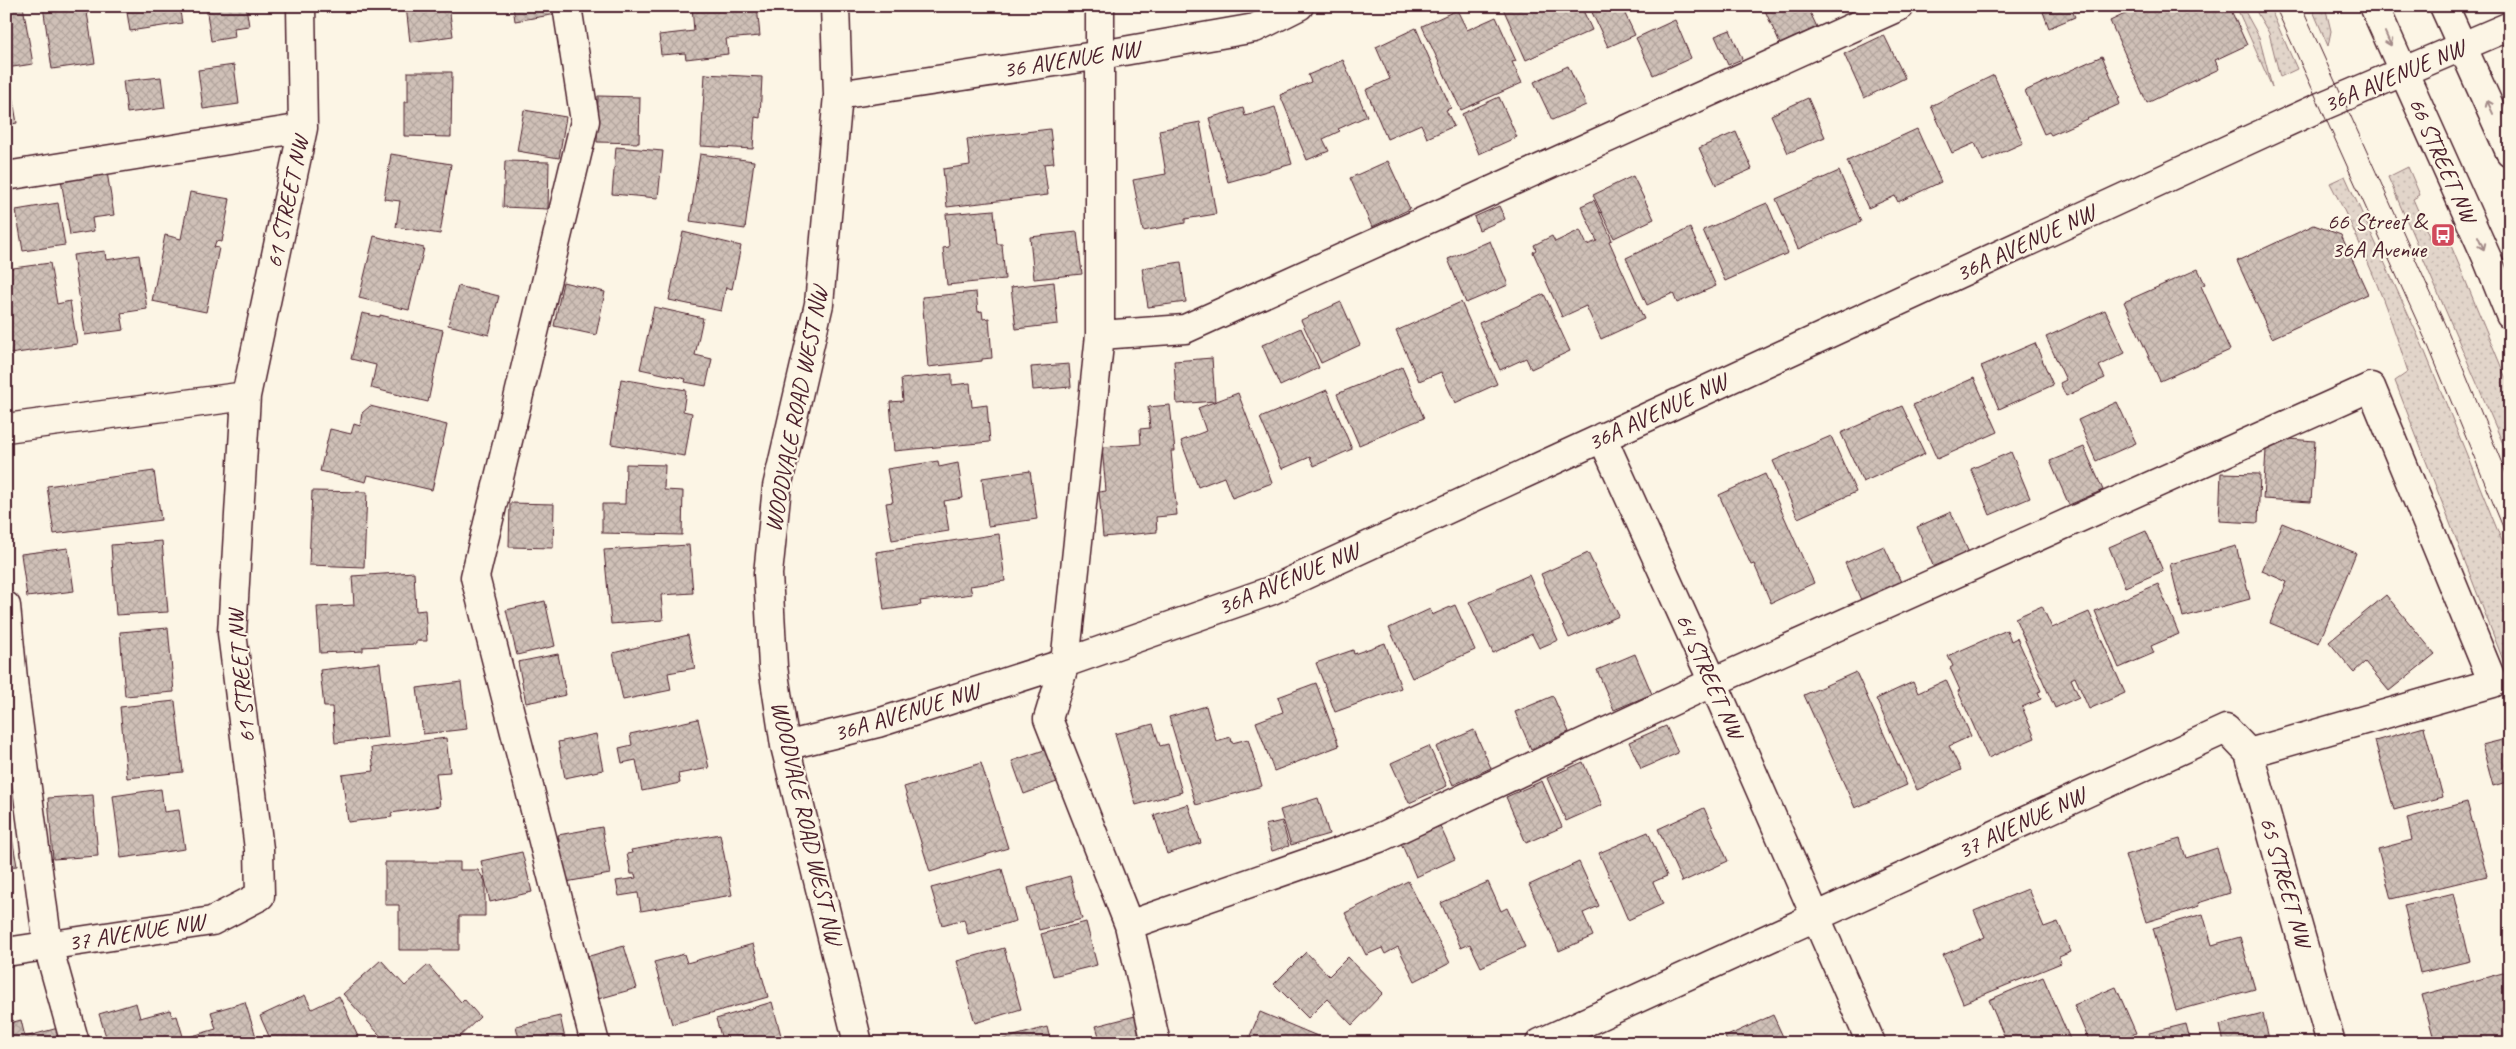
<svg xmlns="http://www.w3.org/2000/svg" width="2516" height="1049" font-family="Caveat,sans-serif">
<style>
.green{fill:url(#green-dots);stroke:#967a7a}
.building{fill:url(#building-cross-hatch);stroke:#4a1f2b}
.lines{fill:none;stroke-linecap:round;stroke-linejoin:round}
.minor-casing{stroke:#4a1f2b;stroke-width:31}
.major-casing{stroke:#4a1f2b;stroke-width:31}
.minor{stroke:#fcf5e5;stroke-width:28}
.major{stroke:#fcf5e5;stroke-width:28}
.tram{stroke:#4a1f2b;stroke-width:1}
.oneway{stroke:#a38a88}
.labels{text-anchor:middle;stroke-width:4.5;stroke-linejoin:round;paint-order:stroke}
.street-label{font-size:24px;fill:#4a1f2b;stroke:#fcf5e5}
.poi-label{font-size:24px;fill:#4a1f2b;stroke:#fcf5e5;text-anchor:end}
</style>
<defs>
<pattern id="green-dots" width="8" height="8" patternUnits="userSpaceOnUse" patternTransform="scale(1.25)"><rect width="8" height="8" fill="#e2d5ca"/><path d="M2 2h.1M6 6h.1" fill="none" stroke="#c3b6ae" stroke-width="1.8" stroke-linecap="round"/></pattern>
<pattern id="building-cross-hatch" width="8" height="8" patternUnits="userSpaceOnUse" patternTransform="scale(1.25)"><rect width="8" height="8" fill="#cfc0b7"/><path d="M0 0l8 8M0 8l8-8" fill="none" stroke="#b3a59e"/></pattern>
</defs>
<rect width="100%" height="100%" fill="#fcf5e5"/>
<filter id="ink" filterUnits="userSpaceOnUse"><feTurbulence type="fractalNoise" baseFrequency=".02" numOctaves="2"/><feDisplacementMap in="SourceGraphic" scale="10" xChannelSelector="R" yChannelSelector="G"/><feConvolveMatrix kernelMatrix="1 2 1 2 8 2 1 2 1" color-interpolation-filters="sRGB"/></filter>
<g filter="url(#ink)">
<path class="green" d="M2236 6H2242L2259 37 2272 87Z
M2253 6H2269L2297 69 2280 77 2269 33Z
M2311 6H2325L2331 31 2328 46Z
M2408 167 2420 195 2413 199 2432 243 2447 236 2510 388V460L2388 177Z
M2345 176 2423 347 2510 561V678L2395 381 2408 372C2388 307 2362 243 2330 183Z"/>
<path class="building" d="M6 6H23L33 64 6 68Z
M43 6H86L95 63 52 69Z
M126 6H179L182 23 130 31Z
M206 6H246L249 26 234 28 235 37 211 41Z
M406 6H449L453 36 410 42Z
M513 6H556L557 14 515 21Z
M757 6 760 36 726 39 728 54 686 59 685 53 661 55 659 35 694 31 692 7Z
M1502 6H1581L1592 30 1526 60Z
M1589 6H1642L1625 14 1635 35 1608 47Z
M1763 6H1807L1817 27 1780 44Z
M2057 6H2070L2075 17 2049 28 2043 12Z
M2142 6H2229L2247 45 2215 60 2219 69 2147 103 2110 21Z
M1457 10 1467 30 1496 17 1516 61 1512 62 1522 83 1461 110 1422 26Z
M1675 20 1691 58 1653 75 1636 38Z
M1416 28 1451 108 1446 110 1454 126 1427 138 1421 124 1387 139 1366 90 1390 79 1376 47Z
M1730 30 1742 59 1728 65 1715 36Z
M1884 35 1905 78 1864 98 1844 54Z
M2102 56 2120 98 2118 99 2120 104 2051 135 2049 132 2044 134 2025 91Z
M1343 60 1367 116 1338 129 1340 131 1323 139 1329 151 1307 160 1280 95 1311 82 1308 75Z
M234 65 239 104 203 109 198 70Z
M1568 66 1586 105 1552 120 1534 82Z
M408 72H452L451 137 404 136V102H408Z
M705 74 762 77 760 118 755 117 753 149 701 146Z
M1994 75 2023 143 1983 161 1975 143 1952 153 1931 106Z
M161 77 165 108 127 113 123 81Z
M6 89H11L17 123 6 125Z
M598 96 640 97 639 143 597 142Z
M1499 97 1517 137 1479 154 1462 114Z
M1808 98 1825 137 1788 153 1771 115Z
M1275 107 1292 164 1228 182 1209 118 1243 108 1245 116Z
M524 110 566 117 559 158 517 151Z
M1200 122 1216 214 1185 219V223L1143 231 1133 180 1166 174 1159 130Z
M1050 129 1054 163 1044 164 1048 195 947 207 943 169 970 165 967 139Z
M1917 129 1941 182 1898 202 1895 196 1868 208 1847 161Z
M1736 132 1752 169 1716 185 1699 148Z
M616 147 663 151 658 198 612 194Z
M391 154 451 164 440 234 396 227 400 201 384 199Z
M700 154 754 161 745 229 690 221Z
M505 161 549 162 548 209 503 207Z
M1388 161 1410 209 1372 227 1350 178Z
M1839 171 1861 222 1798 249 1776 199Z
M107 172 114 215 92 218 94 231 70 235 61 179Z
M1633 176 1654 219 1614 238 1593 195Z
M190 192 230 199 222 242 216 241 214 247 219 248 206 312 152 301 165 235 181 239Z
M1594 200 1612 240 1609 241 1644 319 1601 339 1586 306 1562 317 1533 252 1536 250 1534 245 1552 236 1555 242 1580 230 1587 245 1597 241 1581 206Z
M58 203 65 245 23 251 16 210Z
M1767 203 1788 253 1725 281 1703 230Z
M1499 206 1505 219 1479 230 1474 217Z
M994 210 997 244H1002L1005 279 947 285 943 248 949 247 946 214Z
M2314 225 2341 235 2368 294 2272 338 2237 261Z
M1690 228 1716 286 1677 303 1673 293 1647 305 1626 258Z
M683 232 741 246 732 289 726 287 721 311 669 300Z
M1077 232 1082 274 1034 279 1030 237Z
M374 236 424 248 409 310 359 298Z
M1490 241 1508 285 1466 303 1448 259Z
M105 251 106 260 139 255 147 309 121 313 124 330 85 335 73 255Z
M1181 262 1186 302 1148 307 1142 268Z
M50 263 57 304 70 301 77 344 10 354 6 330V269Z
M2198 269 2205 284 2201 286 2230 350 2160 381 2124 302Z
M563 282 605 292 596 335 554 326Z
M1054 282 1058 324 1016 329 1011 287Z
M458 286 499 296 489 335 448 325Z
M976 292 978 312 982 311 983 319 989 318 992 358 982 359V361L928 367 922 297Z
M1544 294 1570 351 1531 369 1526 358 1500 370 1479 323Z
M1341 302 1360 345 1321 363 1301 320Z
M1461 302 1497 384 1455 403 1441 372 1419 381 1396 331Z
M654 307 703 318 695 355 712 359 706 386 685 382 686 379 640 369Z
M2105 310 2125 353 2099 366 2105 378 2066 396 2060 383 2066 380 2046 337Z
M362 313 380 317V315L443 330 428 402 371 388 376 365 351 359Z
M1301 328 1319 368 1280 386 1262 345Z
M2035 343 2053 385 1999 409 1981 366Z
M1212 358 1215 401 1177 404 1174 361Z
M1069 364 1071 387 1033 390 1031 367Z
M1402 367 1424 418 1359 445 1337 394Z
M952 374V385L970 383 972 407 987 405 990 442 894 451 890 402 903 401 901 379Z
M1974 378 1998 432 1937 459 1913 405Z
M621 379 686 390 683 411 692 413 685 456 611 444Z
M1327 390 1352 449 1314 466 1310 457 1282 469 1260 418Z
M1238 393 1272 483 1232 498 1224 477 1198 487 1181 441 1206 431 1198 408Z
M2117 402 2136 443 2096 461 2078 420Z
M1170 405 1175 451H1171L1177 515 1156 517 1157 532 1103 537 1099 492 1106 491 1102 447 1141 444 1140 429 1150 428 1148 407Z
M370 406 447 425 432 490 368 475 366 482 320 471 330 429 351 434 354 424 360 426 362 413Z
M1902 406 1925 454 1863 482 1841 433Z
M1831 436 1856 492 1798 518 1773 461Z
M2289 439 2315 441 2311 502 2263 499 2266 450Z
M2084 447 2103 490 2069 505 2050 461Z
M2011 452 2030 498 1990 515 1971 469Z
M938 461 939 467 958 463 963 498 944 501 949 531 892 540 886 503 893 502 887 469Z
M626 464 665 465 664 490 683 491 682 535 602 533V504H625Z
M154 471 161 520 54 534 47 486Z
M1030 471 1037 519 988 526 982 478Z
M2221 473 2260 474 2258 523 2219 521Z
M1765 474 1814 583 1771 603 1754 564 1751 565 1719 495Z
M312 491 367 492 364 567 309 565Z
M510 503 554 504 553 548 509 547Z
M1951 512 1969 553 1934 568 1917 527Z
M2282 523 2356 553 2319 643 2270 623 2287 582 2262 571Z
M2146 531 2163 571 2125 587 2109 547Z
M999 534 1005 581 970 586 972 594 920 601 921 605 884 610 876 552Z
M162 541 168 612 116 615 111 545Z
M689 545 693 593 661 595 663 620 611 624 604 550Z
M1884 546 1901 582 1861 600 1845 563Z
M2236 546 2250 599 2183 617 2170 564Z
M68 548 74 591 27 597 21 554Z
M1588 553 1619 616 1569 638 1541 574Z
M414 572 416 611 425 610 427 641H416V644L363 647V651L320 653 317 607 354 605 352 576Z
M1529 575 1558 640 1539 648 1532 634 1493 653 1469 602Z
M2158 584 2179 634 2151 646 2154 653 2119 668 2095 611Z
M2386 595 2435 654 2389 691 2365 662 2354 672 2329 642Z
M545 601 555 646 517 655 506 610Z
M1455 605 1475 650 1412 678 1389 628 1430 609 1432 615Z
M2042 606 2052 628 2089 612 2125 693 2089 709 2075 677 2071 679 2079 697 2055 708 2015 618Z
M168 628 174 692 125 696 120 632Z
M2007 630 2011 641 2017 638 2041 691 2038 692 2041 699 2022 707 2035 738 1988 758 1958 691 1960 690 1950 668 1953 666 1948 656Z
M688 635 695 668 668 673 671 690 623 700 613 653Z
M1385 643 1401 688 1335 712 1316 663 1353 650 1354 654Z
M558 654 566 695 526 703 518 662Z
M1635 654 1652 694 1614 710 1597 670Z
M380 663 388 737 335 743 332 707H324L320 670Z
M1856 672 1907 785 1855 808 1804 695Z
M1946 680 1971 736 1949 746 1961 770 1917 790 1876 699 1913 682 1918 693Z
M461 682 467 729 423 734 417 688Z
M1316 683 1339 746 1274 771 1256 722 1283 712 1278 697Z
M1553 696 1569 732 1531 749 1515 712Z
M175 701 183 772 127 778 120 707Z
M1206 706 1216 741 1231 737 1232 743 1248 739 1262 786 1196 805 1169 717Z
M698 719 709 768 678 774 680 783 642 791 636 760 622 763 619 748 632 745 630 734Z
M1153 724 1160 746 1168 744 1182 792 1136 805 1115 734Z
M1666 726 1678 753 1641 769 1629 742Z
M2424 727 2443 797 2394 810 2375 741Z
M1474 730 1491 768 1453 785 1436 747Z
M596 734 603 770 565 778 558 742Z
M446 738 450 772 436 773 440 806 391 813 392 817 348 822 342 775 374 771 371 748Z
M2510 738V781L2493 786 2482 745Z
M1429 746 1447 786 1409 803 1391 763Z
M1053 747 1065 779 1024 794 1012 761Z
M1583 762 1602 805 1566 821 1547 778Z
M981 763 1008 848 930 872 904 787Z
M1542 781 1562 827 1526 843 1506 797Z
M161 789 164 812 179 810 185 849 121 858 113 796Z
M93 795 98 856 53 859 48 798Z
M1318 798 1329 834 1291 845 1280 810Z
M2467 802 2487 876 2391 899 2378 849 2412 840 2407 818Z
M6 803 17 866 6 867Z
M1188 804 1201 843 1167 854 1154 815Z
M1704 808 1728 861 1682 882 1658 829Z
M1282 821 1289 846 1272 851 1265 825Z
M1440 826 1455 859 1416 877 1401 843Z
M602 827 610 874 566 882 558 835Z
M1648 832 1667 876 1653 882 1663 904 1628 920 1599 853Z
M720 834 732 895 641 911 638 893 619 896 616 881 636 878 635 874H631L627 854 632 853 631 850Z
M2180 839 2186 858 2217 848 2230 893 2198 903 2199 906 2146 922 2125 855Z
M522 852 532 892 490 902 481 861Z
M385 862H460V870H478L485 881V916H459V950H399V905H385Z
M1579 862 1599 906 1583 913 1593 936 1559 951 1529 885Z
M1002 869 1016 921 968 934 964 919 942 925 931 888Z
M1070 876 1082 919 1039 930 1028 888Z
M1408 881 1450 963 1415 981 1398 947 1385 954 1382 948 1366 955 1345 913Z
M1488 882 1501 911 1507 908 1525 947 1481 967 1470 944 1461 948 1441 903Z
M2028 889 2044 927 2058 922 2071 952 2059 957 2061 963 1963 1003 1943 955 1985 937 1974 911Z
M2454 893 2470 961 2420 973 2404 905Z
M2203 914 2212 945 2240 937 2255 989 2176 1011 2153 928Z
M1086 922 1097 965 1053 976 1041 934Z
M753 944 768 997 672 1024 654 962 684 954 687 963Z
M624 946 637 988 598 999 586 957Z
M1004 948 1021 1009 975 1023 957 961Z
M1306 952 1329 976 1348 957 1383 993 1352 1025 1327 999 1308 1018 1274 984Z
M381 960 405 986 428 965 461 1002 464 999 480 1017 453 1043H387L343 994Z
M2510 971V1043H2468L2467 1038 2447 1043H2435L2422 995Z
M2043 977 2070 1039 2060 1043H2007L1989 1000Z
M2116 987 2136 1033 2112 1043H2090L2074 1005Z
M305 995 312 1009 339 996 361 1043H272L260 1016Z
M245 1002 258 1043H191L189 1037 216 1029 211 1012Z
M772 1002 783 1043H723L716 1019Z
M136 1003 140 1018 170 1010 172 1017 177 1016 185 1043H108L99 1014Z
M1260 1012 1334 1043H1247Z
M2263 1014 2270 1043H2224L2220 1025Z
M1773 1015 1785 1041 1788 1039 1790 1043H1728L1725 1037Z
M560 1016 566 1043H520L516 1026Z
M1135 1016 1142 1043H1101L1096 1026Z
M21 1020 25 1037 58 1028 61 1043H6V1024Z
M2186 1024 2191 1043H2152L2149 1033Z
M1047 1027 1051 1043H989Z"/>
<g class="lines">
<defs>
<path id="minor" d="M567 6 585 121 475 577 595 1043
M835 6 838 95 819 304 777 487 768 574 773 667 785 746 858 1043
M1100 6V335L1065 663 1048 719 1129 925 1156 1043
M838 95 1101 55 1255 28 1299 6
M6 176 303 128
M1100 335 1185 329 1900 6
M6 428 246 396
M1602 437 1713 682 1871 1043
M6 606 14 690 48 946 75 1043
M785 746 878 723 1065 663 1270 591 2320 107 2510 26
M1129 925 1379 838 1713 682 2371 387 2493 683 2249 753
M6 952 212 921 260 896 259 849 232 633 246 396 303 128 301 6
M1540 1043 2226 729 2249 753 2331 1043"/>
<path id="major" d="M2374 6 2487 258 2510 315
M2444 6 2510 152"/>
</defs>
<use href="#minor" class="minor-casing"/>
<use href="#major" class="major-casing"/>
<use href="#minor" class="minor"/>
<use href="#major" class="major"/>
<path class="tram" d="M2275 6 2429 348 2510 544
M2301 6 2447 329 2510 483"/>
</g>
<defs><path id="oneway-shaft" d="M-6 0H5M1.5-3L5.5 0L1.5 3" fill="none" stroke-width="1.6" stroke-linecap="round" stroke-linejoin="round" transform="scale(1.25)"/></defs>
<g class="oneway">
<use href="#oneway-shaft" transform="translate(2388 39) rotate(66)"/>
<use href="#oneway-shaft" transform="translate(2490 107) rotate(-114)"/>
<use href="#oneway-shaft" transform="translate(2481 243) rotate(66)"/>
</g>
</g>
<defs>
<symbol id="bus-square" viewBox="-11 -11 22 22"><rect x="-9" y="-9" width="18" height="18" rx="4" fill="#d1495b" stroke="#fcf5e5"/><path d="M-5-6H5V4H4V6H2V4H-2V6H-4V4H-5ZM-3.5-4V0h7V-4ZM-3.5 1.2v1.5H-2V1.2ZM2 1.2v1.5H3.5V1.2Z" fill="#fff"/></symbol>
</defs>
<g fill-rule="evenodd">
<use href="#bus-square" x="2429" y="221" width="28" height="28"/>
</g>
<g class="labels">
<g class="street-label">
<text transform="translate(1071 59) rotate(-9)" y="8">36 AVENUE NW</text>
<text transform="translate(2394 76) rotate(-23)" y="8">36A AVENUE NW</text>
<text transform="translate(2443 160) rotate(66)" y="8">66 STREET NW</text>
<text transform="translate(287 202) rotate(-78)" y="8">61 STREET NW</text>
<text transform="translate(2025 243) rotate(-25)" y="8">36A AVENUE NW</text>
<text transform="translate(796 409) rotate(-79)" y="8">WOODVALE ROAD WEST NW</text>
<text transform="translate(1657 412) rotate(-25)" y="8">36A AVENUE NW</text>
<text transform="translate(1288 579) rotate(-23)" y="8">36A AVENUE NW</text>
<text transform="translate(241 676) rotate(-95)" y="8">61 STREET NW</text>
<text transform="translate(1710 676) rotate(66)" y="8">64 STREET NW</text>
<text transform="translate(906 712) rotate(-17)" y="8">36A AVENUE NW</text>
<text transform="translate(807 823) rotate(77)" y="8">WOODVALE ROAD WEST NW</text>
<text transform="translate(2021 823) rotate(-25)" y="8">37 AVENUE NW</text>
<text transform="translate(2286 882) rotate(74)" y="8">65 STREET NW</text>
<text transform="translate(136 932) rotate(-9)" y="8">37 AVENUE NW</text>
</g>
<g class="poi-label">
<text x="2426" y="229">66 Street &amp;<tspan x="2426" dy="28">36A Avenue</tspan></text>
</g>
</g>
<rect width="2516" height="1049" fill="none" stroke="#fcf5e5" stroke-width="25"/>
<rect x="12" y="12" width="2491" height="1024" fill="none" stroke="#4a1f2b" stroke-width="2" filter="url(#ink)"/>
</svg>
